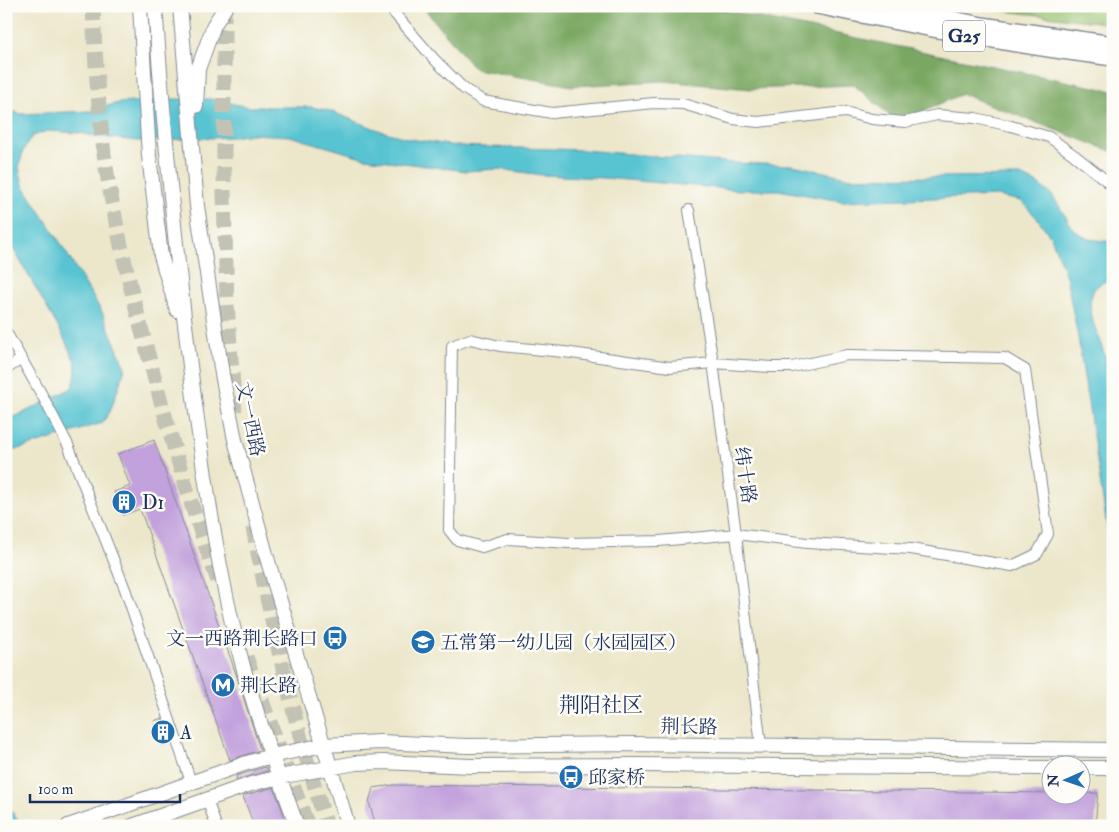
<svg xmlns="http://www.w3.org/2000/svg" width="1119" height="832" font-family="'IM FELL Double Pica','Noto Serif SC',serif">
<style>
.green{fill:#98c26f;stroke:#5a7866}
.forest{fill:#7aa862;stroke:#4a6c60}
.water{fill:#59c4d2;stroke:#3a7a98}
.building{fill:#c2a1dd}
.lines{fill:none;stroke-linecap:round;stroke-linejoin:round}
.highway-tunnel{stroke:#c2c2b5;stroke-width:15;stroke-dasharray:15 8;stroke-linecap:butt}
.minor-casing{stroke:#848b94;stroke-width:12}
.major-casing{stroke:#848b94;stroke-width:16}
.highway-casing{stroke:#848b94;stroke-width:18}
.minor{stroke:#fff;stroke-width:10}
.major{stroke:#fff;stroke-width:14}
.highway{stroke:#fff;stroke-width:15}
.labels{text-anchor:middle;stroke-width:5;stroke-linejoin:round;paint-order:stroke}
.shield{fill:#fdfcf7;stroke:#5f6c8c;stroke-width:1}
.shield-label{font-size:18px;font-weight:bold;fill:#1b2f5e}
.street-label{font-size:19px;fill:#1b2f5e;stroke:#fdfcf7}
.poi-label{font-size:19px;fill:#1b2f5e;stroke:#fdfcf7;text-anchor:start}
.quarter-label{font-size:21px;fill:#1b2f5e;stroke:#fdfcf7}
</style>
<rect width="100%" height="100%" fill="#fdfcf7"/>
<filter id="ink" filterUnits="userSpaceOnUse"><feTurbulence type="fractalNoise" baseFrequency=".02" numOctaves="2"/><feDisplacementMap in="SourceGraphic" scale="10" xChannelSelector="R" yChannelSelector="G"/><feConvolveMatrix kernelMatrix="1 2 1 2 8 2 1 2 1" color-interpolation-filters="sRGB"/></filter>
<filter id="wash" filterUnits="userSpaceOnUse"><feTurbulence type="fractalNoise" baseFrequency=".0096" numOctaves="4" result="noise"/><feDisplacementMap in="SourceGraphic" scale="20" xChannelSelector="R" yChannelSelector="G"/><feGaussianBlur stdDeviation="1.12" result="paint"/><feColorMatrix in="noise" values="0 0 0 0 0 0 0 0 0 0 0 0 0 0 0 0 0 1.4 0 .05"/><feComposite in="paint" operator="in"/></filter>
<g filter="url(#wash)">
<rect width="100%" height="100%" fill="#ece7cb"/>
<path class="green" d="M974 6H1113V24L989 9Z"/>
<path class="forest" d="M422 6H703L1113 91V152L962 94 898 122 854 85 751 89 663 81 572 86 475 69Z"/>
<path class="water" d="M173 99H210L249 107H311L327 110 381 131 410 139 456 146 583 150 735 163 793 165 851 178 1021 176 1038 184 1052 195 1074 230 1088 239 1113 242V279L1101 283 1094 289 1090 301 1091 316 1105 356 1113 434V565L1078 337 1066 276 1051 237 1037 218 1021 201 997 196 842 201 778 190H740L604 178 542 175 499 169 466 171 365 158 290 136 252 134 230 137 138 141 100 137 79 133 47 131 32 136 23 151 19 167 23 185 58 239 102 312 125 368 110 412 102 423 6 453V420L23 413 72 388 75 379 76 364 62 334 6 236V109L21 114 90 111 118 103Z
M6 804 22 826H6Z"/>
<g id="blocks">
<path class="building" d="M154 440 236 674 260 750 230 760 140 509 123 515 114 492 130 486 118 454Z
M162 718 170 743 162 745 154 721Z
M266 767 268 771 237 780 236 776Z
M394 785 1052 793V794L1098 793 1095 826H376L369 802 373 788Z
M274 787 288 826H254L243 796Z"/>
</g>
</g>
<g filter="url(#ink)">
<use href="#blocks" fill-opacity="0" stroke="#848b94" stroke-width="1"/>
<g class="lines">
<path class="highway-tunnel" d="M93 6C95 56 98 105 104 154 115 229 134 303 154 376 173 446 194 517 220 586
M224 6V195L227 304 235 413
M253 527C272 628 295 727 327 826
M246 657 308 826"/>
<defs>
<path id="minor" d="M388 6 434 59 463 88 483 101 552 113 654 103 683 104 733 119 758 122 845 112 872 119 905 122 937 115 975 118 1011 126 1049 137 1074 155 1113 186
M689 210 713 363 736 534 761 746
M6 332 42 395 68 445 125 589 191 782
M470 339 500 346 564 352 670 367 713 363 772 367H792L847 355 1005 358 1025 370 1048 534 1037 554 1012 566 911 549 807 543 736 534 659 541 569 543 508 539 482 547 457 540 449 530 452 346Z
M6 369 22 359
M207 799 216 826"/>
<path id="major" d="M140 6 149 156 161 256 177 310
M155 6C164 132 176 257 192 382 204 473 216 562 239 651 254 710 276 768 297 826
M180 6 197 206 222 374 235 440 267 558 348 826
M196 106 198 69 214 25 226 6
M1082 768H1113
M68 826 244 764 271 756 324 745 380 742 467 746 632 744 1113 750
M132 826 251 784 279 777 356 763 383 762 470 766 635 765 1052 768"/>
<path id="highway" d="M817 6C916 26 1013 46 1113 58
M889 6 982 25 1113 44"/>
</defs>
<use href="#minor" class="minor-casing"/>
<use href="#major" class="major-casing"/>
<use href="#highway" class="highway-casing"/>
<use href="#minor" class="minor"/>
<use href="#major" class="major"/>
<use href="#highway" class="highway"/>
</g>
</g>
<defs>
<symbol id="building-disc" viewBox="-11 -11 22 22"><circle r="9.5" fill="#1f6fb2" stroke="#fdfcf7"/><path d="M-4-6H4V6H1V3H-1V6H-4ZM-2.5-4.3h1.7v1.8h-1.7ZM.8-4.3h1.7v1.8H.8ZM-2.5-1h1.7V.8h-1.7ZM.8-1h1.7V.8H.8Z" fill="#fff"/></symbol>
<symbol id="bus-disc" viewBox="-11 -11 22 22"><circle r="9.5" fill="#1f6fb2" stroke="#fdfcf7"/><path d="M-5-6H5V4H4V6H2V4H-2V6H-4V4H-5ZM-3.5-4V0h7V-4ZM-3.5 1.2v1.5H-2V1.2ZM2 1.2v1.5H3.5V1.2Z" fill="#fff"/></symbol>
<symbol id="school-disc" viewBox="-11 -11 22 22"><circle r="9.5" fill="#1f6fb2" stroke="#fdfcf7"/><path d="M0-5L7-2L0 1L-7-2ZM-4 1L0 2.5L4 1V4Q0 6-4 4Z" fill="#fff"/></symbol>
<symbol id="metro-disc" viewBox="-11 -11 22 22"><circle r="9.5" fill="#1f6fb2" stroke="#fdfcf7"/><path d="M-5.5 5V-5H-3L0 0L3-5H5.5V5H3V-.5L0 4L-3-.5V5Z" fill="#fff"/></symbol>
</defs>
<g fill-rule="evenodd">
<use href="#building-disc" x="110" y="488" width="28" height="28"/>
<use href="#bus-disc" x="321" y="624" width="28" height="28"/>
<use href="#school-disc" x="409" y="628" width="28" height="28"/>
<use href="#metro-disc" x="209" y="671" width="28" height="28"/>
<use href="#building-disc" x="149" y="718" width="28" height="28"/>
<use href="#bus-disc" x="557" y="763" width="28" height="28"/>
</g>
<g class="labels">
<rect class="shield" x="943" y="20.5" width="42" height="31" rx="4"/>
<g class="shield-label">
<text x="964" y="42">G25</text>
</g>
<g class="street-label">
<text transform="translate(251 419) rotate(78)" y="7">文一西路</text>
<text transform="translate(746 475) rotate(82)" y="7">纬十路</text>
<text transform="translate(689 726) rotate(1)" y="7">荆长路</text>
</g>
<g class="poi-label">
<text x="142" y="509">D1</text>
<text x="318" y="645" text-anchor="end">文一西路荆长路口</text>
<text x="440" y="649">五常第一幼儿园（水园园区）</text>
<text x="240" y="692">荆长路</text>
<text x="180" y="739">A</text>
<text x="588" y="784">邱家桥</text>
</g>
<g class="quarter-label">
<text x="601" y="712">荆阳社区</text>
</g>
</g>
<rect width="1119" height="832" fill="none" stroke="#fdfcf7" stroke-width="25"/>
<g transform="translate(1066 780) rotate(268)"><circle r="24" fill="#fdfcf7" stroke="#a3aaba"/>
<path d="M0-4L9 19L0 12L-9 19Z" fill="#1f6fb2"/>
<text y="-8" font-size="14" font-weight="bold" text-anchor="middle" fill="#1b2f5e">N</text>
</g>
<path d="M30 794v8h150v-8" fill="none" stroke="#1b2f5e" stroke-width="2.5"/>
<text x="38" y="794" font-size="15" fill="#1b2f5e" stroke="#fdfcf7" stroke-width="4" paint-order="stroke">100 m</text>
</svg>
